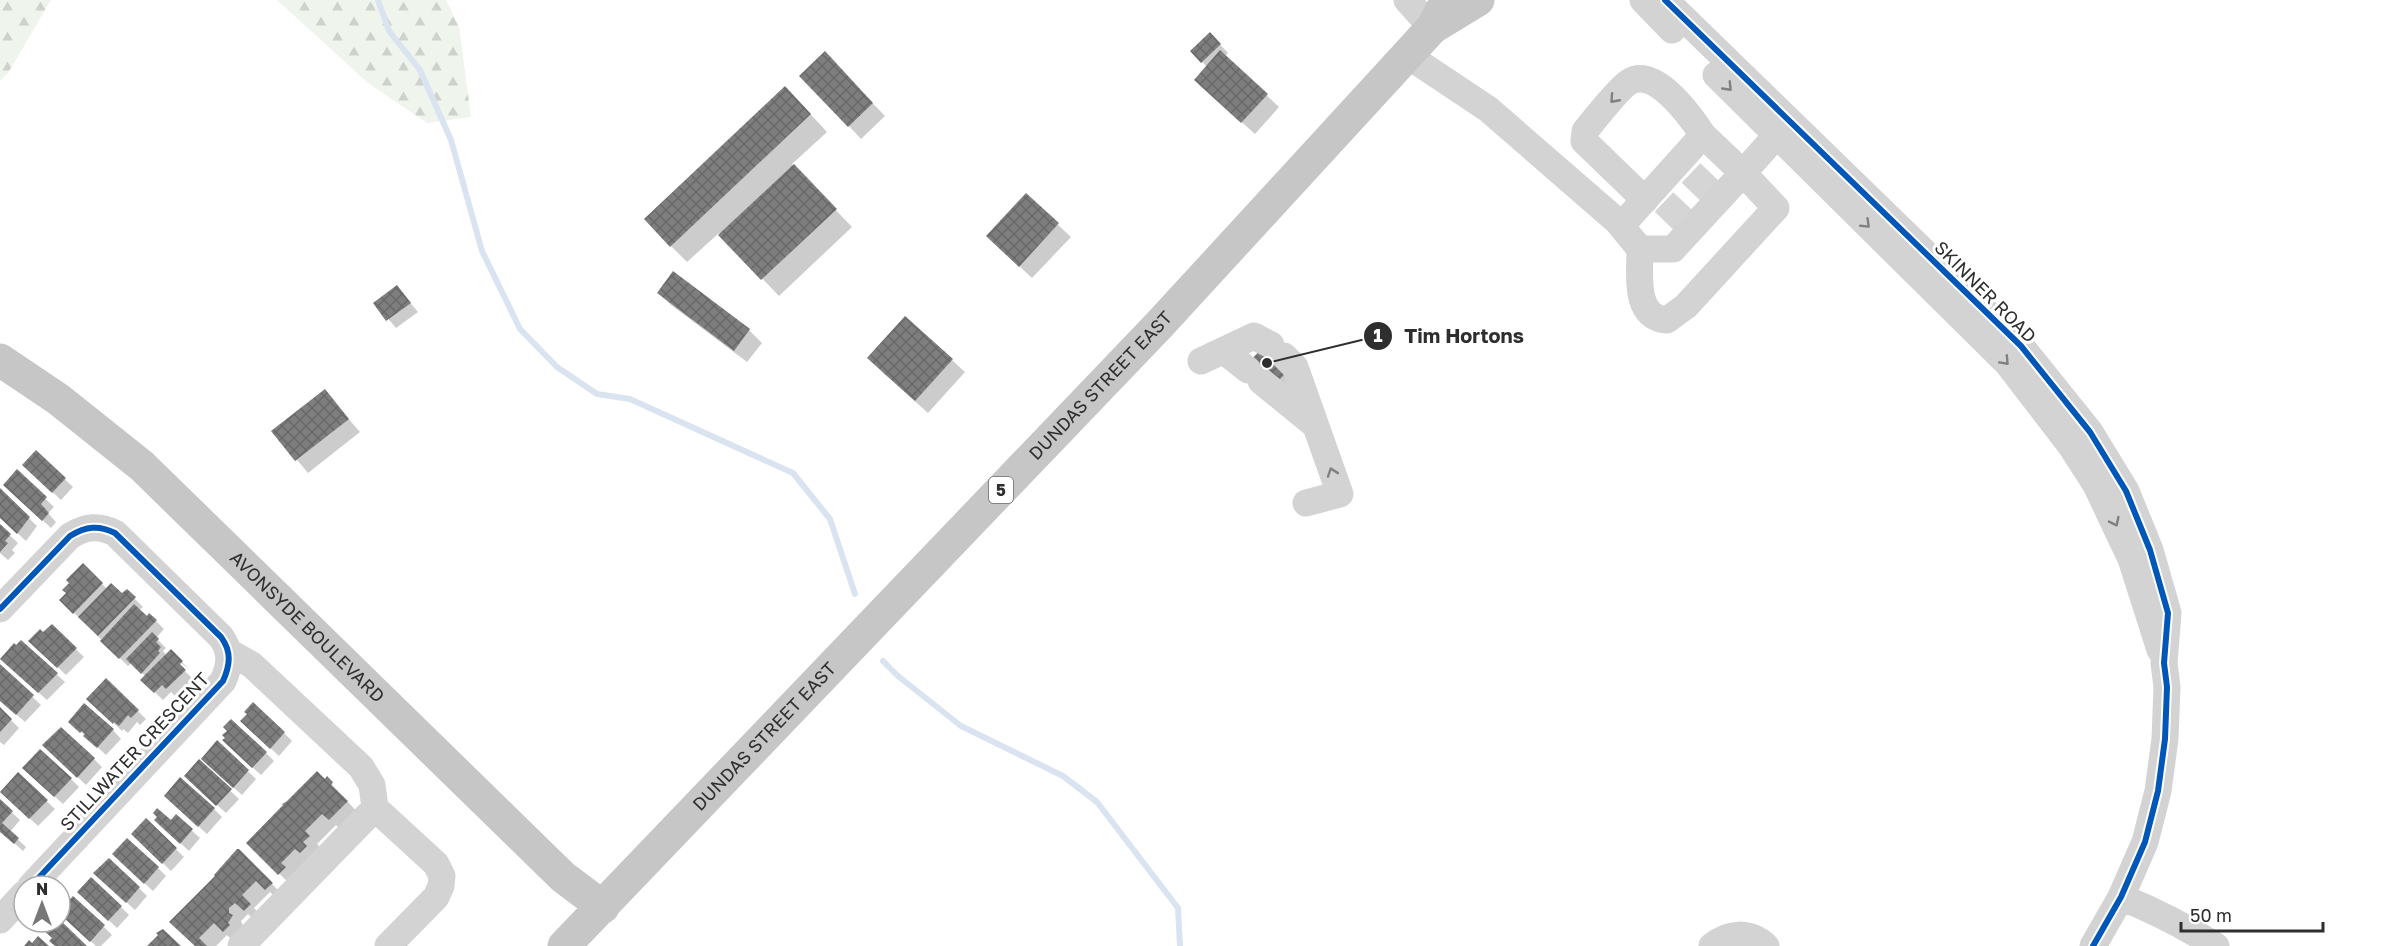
<svg xmlns="http://www.w3.org/2000/svg" width="2385" height="946" font-family="'Golos Text',sans-serif">
<style>
.forest{fill:url(#forest-firs)}
.shadow{fill:#0003}
.lines{fill:none;stroke-linecap:round;stroke-linejoin:round}
.stream{stroke:#dae4f0;stroke-width:6}
.building{fill:url(#building-cross-hatch)}
.minor-tunnel{stroke:#d5d5d5;stroke-width:27;stroke-dasharray:27 14;stroke-linecap:butt}
.minor{stroke:#d3d3d3;stroke-width:27}
.major{stroke:#c6c6c6;stroke-width:33}
.cycleway-casing{stroke:#fff;stroke-width:10}
.cycleway{stroke:#0057b8;stroke-width:6}
.oneway{stroke:#808080}
.labels{text-anchor:middle;stroke-width:6;stroke-linejoin:round;paint-order:stroke}
.shield{fill:#fff;stroke:#6d6d6d;stroke-width:1.5}
.shield-label{font-size:16px;font-weight:bold;fill:#2e2e2e}
.street-label{font-size:18px;fill:#2e2e2e;stroke:#fff}
.leader{fill:none;stroke:#2e2e2e;stroke-width:2}
.callout-dot{fill:#2e2e2e;stroke:#fff;stroke-width:2}
.mark-label{font-size:18px;text-anchor:middle;font-weight:bold;fill:#fff}
.callout-label{font-size:20px;text-anchor:middle;font-weight:bold;fill:#2e2e2e;stroke:#fff;stroke-width:6;stroke-linejoin:round;paint-order:stroke}
</style>
<defs>
<pattern id="forest-firs" width="22" height="20" patternUnits="userSpaceOnUse" patternTransform="scale(1.5)"><rect width="22" height="20" fill="#eff4ec"/><path d="M5 1l3.5 6h-7zM16 11l3.5 6h-7z" fill="#cdd2cb"/></pattern>
<pattern id="building-cross-hatch" width="8" height="8" patternUnits="userSpaceOnUse" patternTransform="scale(1.5)"><rect width="8" height="8" fill="#7e7e7e"/><path d="M0 0l8 8M0 8l8-8" fill="none" stroke="#686868"/></pattern>
</defs>
<rect width="100%" height="100%" fill="#fff"/>
<path class="forest" d="M0 0H51L8 73 0 81Z
M277 0H446L459 27 471 117 427 123 368 83Z"/>
<path class="shadow" d="M1210 34 1228 53 1225 56 1279 107 1255 134 1208 92 1207 67 1192 51Z
M837 66 885 116 861 139 849 126Z
M802 105 827 132 792 164 852 227 779 296 719 233 687 262 671 246Z
M1026 195 1071 237 1032 278 1001 249Z
M673 273 749 330 762 343 747 362 671 305 659 293Z
M397 287 418 312 396 328 375 303Z
M1271 349 1295 380 1285 390 1281 385Z
M952 360 965 372 928 413 881 371Z
M324 391 360 432 308 473 273 431Z
M36 452 73 487 61 500 32 473Z
M18 472 54 507 48 513 56 522 51 528 5 485Z
M0 490 37 526 26 541 0 517Z
M0 526 18 543 12 550 15 553 8 560 0 553Z
M83 565 107 589 122 595 127 591 143 607 139 610 147 618 150 615 164 629 156 638 166 648 163 651 167 656 171 651 190 670 175 658 173 660 193 679 175 696 171 692 163 700 142 680 146 677 132 663 128 666 61 600 68 593Z
M52 626 84 657 66 675 30 641 43 635Z
M21 642 65 682 47 700 10 667 16 647Z
M0 666 41 705 25 722 0 700Z
M106 680 146 719 140 725 137 722 128 733 123 729 122 731 88 699Z
M0 709 19 728 4 745 0 742Z
M70 722 113 730 121 739 106 755Z
M250 729 284 733 292 741 279 756Z
M218 743 256 779 242 795 211 767Z
M232 749 266 753 274 761 261 775Z
M52 753 94 759 102 767 86 785Z
M199 761 239 799 226 813 194 784Z
M18 774 55 809 38 826 1 792Z
M32 776 71 779 79 787 63 804Z
M327 779 359 814 342 832 336 825 317 844 322 849 292 886 248 843Z
M0 801 20 820 10 832 26 847 23 851 0 830Z
M174 804 214 809 222 817 207 834Z
M176 816 200 838 189 851 164 828Z
M146 820 184 857 171 871 133 834Z
M239 851 284 896 279 901 270 892 254 908 263 917 257 923 248 914 241 921 244 928 236 944 227 935 216 946H196L171 922Z
M122 862 158 868 166 876 153 891Z
M103 881 139 888 147 896 135 910Z
M87 900 121 907 129 915 117 928Z
M74 926 104 927 112 935 101 946H96Z"/>
<g class="lines">
<path class="stream" d="M378 0 389 31 420 70 451 140 482 251 520 329 557 367 597 394 630 399 793 473 830 519 855 594
M883 661 898 676 961 726 1063 776 1097 802 1178 908 1180 946"/>
</g>
<path class="building" d="M1210 32 1221 44 1201 63 1190 51Z
M1220 50 1268 94 1241 123 1194 80Z
M825 51 873 103 848 127 799 76Z
M785 86 811 114 670 247 644 219Z
M794 164 837 209 761 280 718 235Z
M1026 193 1059 223 1019 267 986 236Z
M673 271 750 329 734 351 657 293Z
M397 285 411 303 386 321 373 303Z
M905 316 953 359 915 401 867 358Z
M1263 347 1288 371 1276 383 1251 360Z
M325 389 349 419 295 461 271 431Z
M36 450 66 478 52 493 22 465Z
M17 469 47 497 41 504 49 513 42 521 3 485Z
M0 488 30 517 17 534 0 518Z
M0 524 11 534 5 541 8 543 0 552Z
M83 563 103 583 73 614 59 600 66 593 62 590 69 583 66 580Z
M111 583 122 593 127 589 136 597 98 636 78 617Z
M134 604 147 616 149 613 157 620 119 659 100 641Z
M52 624 77 648 57 668 28 641 40 629 43 632Z
M152 632 159 639 156 642 161 647 158 651 160 653 141 674 126 659Z
M21 640 58 673 38 693 0 659 14 643 16 645Z
M171 649 183 661 180 664 186 670 166 689 162 685 154 693 140 680Z
M0 664 34 695 16 715 0 701Z
M106 678 139 710 131 718 128 715 119 726 114 722 113 724 86 699Z
M253 702 285 732 270 749 240 721 247 714 244 712Z
M84 703 114 729 97 748 83 736 85 734 82 731 80 733 68 722Z
M0 707 12 719 0 732Z
M231 719 267 752 252 768 222 740 225 738 222 735 227 731 223 727Z
M61 727 95 758 77 778 42 745Z
M217 740 249 770 233 788 201 759Z
M40 749 72 778 54 797 22 768Z
M199 759 232 789 216 806 184 776Z
M317 771 325 779 327 776 333 782 331 785 348 801 329 820 322 814 305 831 310 836 303 842 307 846 300 853 295 849 281 863 286 867 278 875 246 843 283 805 282 804 286 802Z
M18 772 48 800 29 819 0 792Z
M180 777 215 808 198 827 164 796Z
M0 799 13 811 2 823 19 838 14 844 0 832Z
M157 808 171 820 176 814 193 829 180 844 154 820 157 817 153 813Z
M146 818 177 848 162 864 131 834Z
M127 838 159 867 144 884 112 854Z
M237 849H239L273 883 265 890 256 881 242 895 251 904 244 911 235 903 229 908V913L233 915 228 923 230 925 223 932 214 923 199 938 207 946H195L169 922 215 876 214 875Z
M109 858 140 887 126 903 93 873Z
M91 877 122 906 108 921 77 892Z
M73 896 105 925 90 942 64 918 67 914 61 909Z
M60 920 87 946H55L49 941 52 938 42 929 49 922H60Z
M163 929 181 946H147L158 935 156 933Z
M38 936 49 946H24L29 940 32 943Z"/>
<g class="lines">
<path class="minor-tunnel" d="M1691 173 1713 194
M1664 202 1685 222"/>
<path class="minor" d="M1407 0 1432 28
M1643 0 1672 30
M1665 0 2021 346 2090 432 2126 491 2150 550 2168 613 2164 663 2167 687 2165 739 2158 791 2145 842 2121 897 2093 946
M1407 55 1488 109 1617 221 1640 249C1640 274 1633 317 1667 320L1686 306 1776 208 1743 173 1776 136
M1716 75 2008 364 2071 446 2096 485 2131 559 2160 650
M1645 200 1584 141 1585 131C1594 120 1619 88 1629 82 1655 66 1691 117 1703 135
M1621 226 1703 135 1743 173 1673 249H1640
M1224 351 1248 370
M1284 356 1295 367 1340 494 1306 503
M1201 361 1254 336 1271 345
M1261 381 1315 425
M0 609 70 536C86 526 99 525 115 533L221 637C232 652 230 665 223 681L31 886
M229 652 252 665 361 767 372 785 375 808
M2121 897C2155 911 2185 926 2216 946
M0 920 24 894
M241 946 375 808 436 864 442 876 441 886 436 897 388 946
M1712 946C1729 932 1749 931 1766 946"/>
<g class="major">
<path d="M1432 28 1478 0"/>
<path id="s1" d="M0 360 58 399 142 466 563 877 603 907"/>
<path id="s2" d="M564 946 1160 324 1432 28 1447 0"/>
</g>
<defs>
<path id="cycleway" d="M1665 0 2021 346 2090 432 2126 491 2150 550 2168 613 2164 663 2167 687 2165 739 2158 791 2145 842 2121 897 2093 946
M0 609 70 536C86 526 99 525 115 533L221 637C232 652 230 665 223 681L31 886"/>
</defs>
<use href="#cycleway" class="cycleway-casing"/>
<use href="#cycleway" class="cycleway"/>
</g>
<defs><path id="oneway-chevron" d="M-2-3.5L2.5 0L-2 3.5" fill="none" stroke-width="1.6" stroke-linecap="round" stroke-linejoin="round" transform="scale(1.5)"/></defs>
<g class="oneway">
<use href="#oneway-chevron" transform="translate(1728 87) rotate(46)"/>
<use href="#oneway-chevron" transform="translate(1614 99) rotate(132)"/>
<use href="#oneway-chevron" transform="translate(1866 224) rotate(44)"/>
<use href="#oneway-chevron" transform="translate(2005 361) rotate(47)"/>
<use href="#oneway-chevron" transform="translate(1332 472) rotate(-109)"/>
<use href="#oneway-chevron" transform="translate(2115 522) rotate(64)"/>
</g>
<g class="labels">
<rect class="shield" x="989" y="477" width="24" height="26" rx="4.5"/>
<g class="shield-label">
<text x="1001" y="496">5</text>
</g>
<g class="street-label">
<text transform="translate(1985 292) rotate(45)" y="6">SKINNER ROAD</text>
<text dy="6" stroke="none"><textPath href="#s2" startOffset="776">DUNDAS STREET EAST</textPath></text>
<text dy="6" stroke="none"><textPath href="#s1" startOffset="408">AVONSYDE BOULEVARD</textPath></text>
<text dy="6" stroke="none"><textPath href="#s2" startOffset="290">DUNDAS STREET EAST</textPath></text>
<text transform="translate(135 752) rotate(-47)" y="6">STILLWATER CRESCENT</text>
</g>
</g>
<path class="leader" d="M1267 363L1378 336"/>
<g class="callout-dot">
<circle cx="1267" cy="363" r="6"/>
<circle cx="1378" cy="336" r="15"/>
</g>
<g class="mark-label">
<text x="1378" y="342">1</text>
</g>
<g class="callout-label">
<text x="1464" y="343">Tim Hortons</text>
</g>
<g transform="translate(42 904)"><circle r="28" fill="#ffffff" stroke="#ababab" stroke-width="1.5"/>
<path d="M0-4.5L10 22L0 15L-10 22Z" fill="#777777"/>
<text y="-9" font-size="16" font-weight="bold" text-anchor="middle" fill="#2e2e2e">N</text>
</g>
<path d="M2181 922v9h142v-9" fill="none" stroke="#2e2e2e" stroke-width="3"/>
<text x="2190" y="922" font-size="18" fill="#2e2e2e" stroke="#ffffff" stroke-width="4.5" paint-order="stroke">50 m</text>
</svg>
